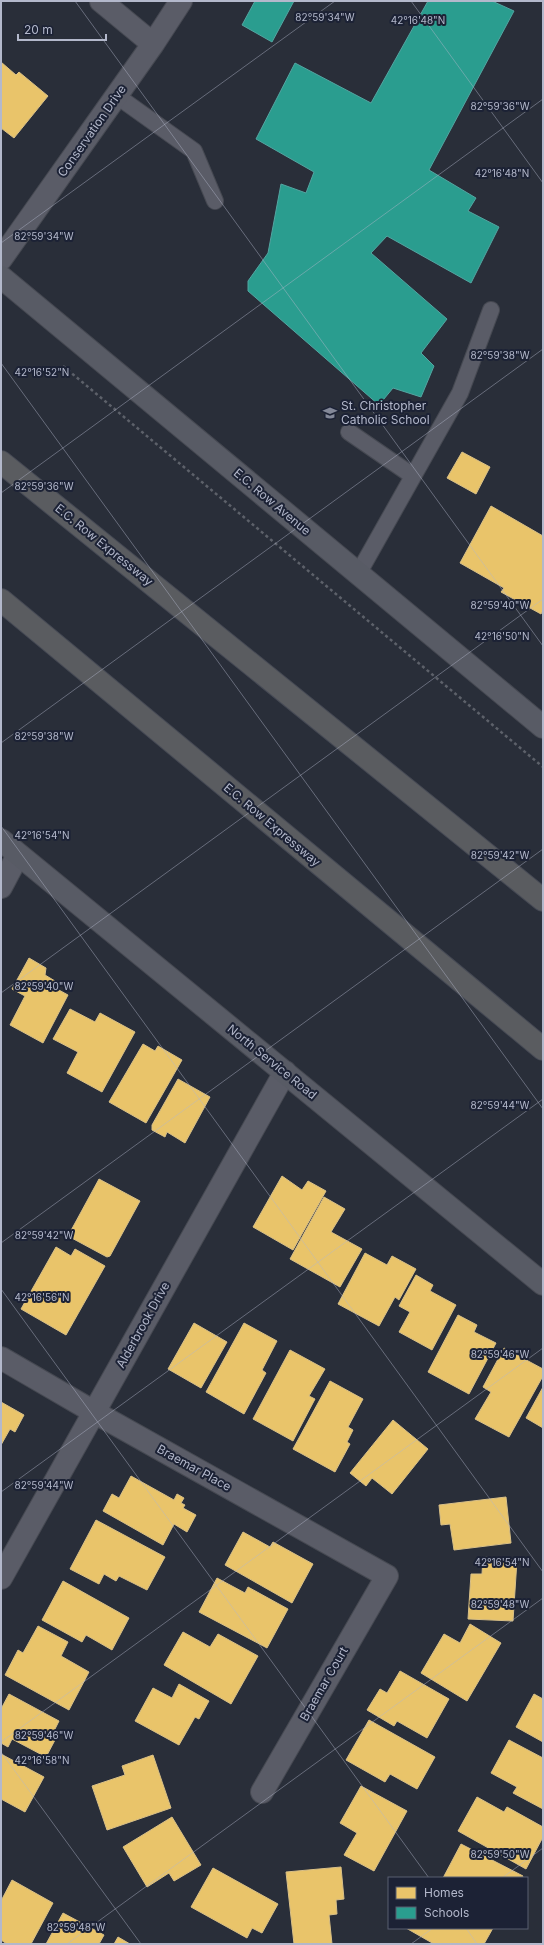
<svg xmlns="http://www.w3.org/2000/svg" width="544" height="1945" font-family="Inter,sans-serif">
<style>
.homes{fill:#e9c46a;stroke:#d9c087}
.schools{fill:#2a9d8f;stroke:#53a5a1}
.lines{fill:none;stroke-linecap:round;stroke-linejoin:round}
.lane-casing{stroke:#464952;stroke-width:18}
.street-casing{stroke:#464952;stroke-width:24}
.secondary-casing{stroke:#464952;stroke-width:24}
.highway-casing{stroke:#464a55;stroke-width:24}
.path{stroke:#5d616a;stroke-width:2.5;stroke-dasharray:3 3;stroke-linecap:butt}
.lane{stroke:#5a5c67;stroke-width:16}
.street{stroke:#5a5c67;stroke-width:22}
.secondary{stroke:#585b65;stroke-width:22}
.highway{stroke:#5a5c60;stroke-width:22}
.ticks{fill:none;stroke:#b3b8cb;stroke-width:1;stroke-opacity:0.45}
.labels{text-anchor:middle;stroke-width:4;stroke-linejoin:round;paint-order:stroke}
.street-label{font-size:12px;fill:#b3b8cb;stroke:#1c2235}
.poi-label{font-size:12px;fill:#b3b8cb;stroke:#1c2235;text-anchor:start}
.ticks-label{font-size:10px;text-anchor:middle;fill:#b3b8cb;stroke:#1c2235;stroke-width:4;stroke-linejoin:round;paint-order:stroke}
</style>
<rect width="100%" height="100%" fill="#292e39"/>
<path class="homes" d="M1 62 16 75 19 72 48 96 14 138 1 128Z
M462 452 490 467 476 494 447 478Z
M491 506 543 536V610L541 614 501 592 504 588 460 563Z
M29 958 46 968 45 975 60 984 57 989 68 995 43 1043 10 1025 25 996 12 989Z
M70 1009 95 1022 100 1013 135 1032 102 1092 67 1073 78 1052 53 1039Z
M143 1044 155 1051 158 1046 182 1060 146 1123 109 1102Z
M178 1079 210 1097 185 1143 167 1132 165 1137 152 1130V1125Z
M282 1176 302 1190 308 1181 326 1191 293 1250 253 1227Z
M99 1179 140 1201 110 1256 107 1257 68 1236Z
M324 1197 345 1209 331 1232 362 1249 340 1287 290 1259Z
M56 1247 71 1256 75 1249 105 1266 66 1335 21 1309Z
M365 1253 387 1265 392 1256 416 1269 399 1300 395 1297 379 1326 338 1304Z
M416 1275 433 1285 430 1291 456 1305 432 1350 399 1332 410 1312 399 1306Z
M458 1315 477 1325 474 1332 496 1343 469 1394 428 1372Z
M194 1323 227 1342 201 1388 168 1369Z
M244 1323 277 1341 262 1370 266 1373 244 1414 206 1392Z
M504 1348 543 1369V1376L509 1437 475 1419 491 1392 483 1387Z
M290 1350 325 1369 309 1396 315 1399 293 1441 253 1419Z
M330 1381 363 1399 348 1427 353 1430 347 1442 350 1444 335 1472 293 1449Z
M543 1387V1428L526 1418Z
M1 1402 24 1415 15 1432 10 1429 1 1445Z
M393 1420 428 1449 392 1494 372 1478 366 1486 350 1473Z
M131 1476 174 1500 177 1494 184 1498 181 1503 185 1505 183 1508 196 1515 187 1532 174 1524 163 1545 103 1511 112 1494 119 1498Z
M506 1497 511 1543 454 1550 450 1524 441 1525 439 1505Z
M96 1520 165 1557 147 1590 119 1576 116 1581 104 1574 99 1584 70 1569Z
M243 1532 270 1547 273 1542 313 1564 292 1603 225 1565Z
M483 1557 517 1560 513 1621 468 1619 471 1574H482Z
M217 1578 245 1593 248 1587 288 1609 267 1648 199 1612Z
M63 1581 129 1618 112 1650 86 1635 82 1642 42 1620Z
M470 1624 501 1643 467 1701 421 1673 444 1634 460 1643Z
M38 1626 68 1642 61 1656 89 1672 69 1710 5 1675 18 1650 23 1653Z
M183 1632 210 1647 218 1634 258 1656 231 1704 164 1665Z
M400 1671 449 1699 427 1738 397 1721 394 1726 367 1710 380 1689 387 1693Z
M179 1684 209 1701 199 1719 195 1717 179 1745 135 1721 153 1688 172 1698Z
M9 1694 59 1721 51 1737 55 1740 46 1757 12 1739 8 1747 1 1743V1709Z
M534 1694 543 1699V1742L516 1727Z
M369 1720 435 1757 417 1789 390 1774 385 1782 346 1760Z
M509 1740 543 1758V1809L513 1793 517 1787 491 1773Z
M1 1754 44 1777 25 1812 1 1799Z
M153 1755 171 1808 107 1830 92 1786 125 1775 122 1766Z
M361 1786 407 1811 374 1871 344 1855 357 1833 340 1823Z
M477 1797 504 1812 507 1807 543 1827V1837L526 1869 458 1831Z
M172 1817 201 1865 174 1881 169 1873 147 1887 123 1847Z
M461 1844 523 1876 522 1878H443Z
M341 1867 344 1899 336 1900 337 1914 329 1915 332 1944H294L286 1872Z
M213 1868 278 1904 262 1933 252 1928 247 1938 191 1907Z
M12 1880 53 1903 31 1944H7L1 1940V1901Z
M63 1913 104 1935 99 1944H46Z
M406 1928H493L484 1944H434Z
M118 1937 130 1944H114Z"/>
<path class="schools" d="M255 1H294L272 42 242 25Z
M428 1H492L514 11 429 170 476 198 468 211 499 227 471 283 387 236 371 253 447 319 421 353 434 366 421 397 393 388 379 405 248 291V281L268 253 281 184 306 193 314 172 256 139 295 63 371 103Z"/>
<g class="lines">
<defs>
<path id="lane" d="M117 96 194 151 215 201
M349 432 413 476
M358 574 460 393 491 310"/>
<path id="street" d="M101 1 153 44
M1 259 153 44 181 1
M1 887 18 855
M1 1358 94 1412 387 1576 262 1792
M1 1578 285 1072"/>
<path id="secondary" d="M1 277 543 727
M1 840 543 1284"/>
<path id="highway" d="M1 462 543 900
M1 600 543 1049"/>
</defs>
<use href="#lane" class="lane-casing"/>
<use href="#street" class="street-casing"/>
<use href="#secondary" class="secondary-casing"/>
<use href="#highway" class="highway-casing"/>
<path class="path" d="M63 366 543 767"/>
<use href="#lane" class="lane"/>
<use href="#street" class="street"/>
<use href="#secondary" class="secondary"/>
<use href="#highway" class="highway"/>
</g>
<path class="ticks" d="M75 1 543 646M411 1 543 183M1 243 335 1M1 363 543 1109M1 493 543 99M1 743 543 349M1 826 543 1572M1 993 543 599M1 1243 543 849M1 1289 429 1878M1 1492 543 1099M1 1742 543 1348M1 1752 141 1944M502 1878 543 1848M466 1928 477 1944M67 1944 543 1598M411 1944 433 1928"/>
<defs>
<symbol id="school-bare" viewBox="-9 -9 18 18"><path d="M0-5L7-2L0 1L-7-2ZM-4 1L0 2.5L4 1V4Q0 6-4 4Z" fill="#838898" stroke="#1c2235" stroke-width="2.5" paint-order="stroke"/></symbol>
</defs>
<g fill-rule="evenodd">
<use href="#school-bare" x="320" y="403" width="20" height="20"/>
</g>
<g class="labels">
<g class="street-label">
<text transform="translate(92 131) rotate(-55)" y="4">Conservation Drive</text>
<text transform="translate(272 502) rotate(40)" y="4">E.C. Row Avenue</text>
<text transform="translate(104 545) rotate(39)" y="4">E.C. Row Expressway</text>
<text transform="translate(272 825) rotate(40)" y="4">E.C. Row Expressway</text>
<text transform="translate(272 1062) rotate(39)" y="4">North Service Road</text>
<text transform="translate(143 1325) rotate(-61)" y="4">Alderbrook Drive</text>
<text transform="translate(194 1468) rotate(29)" y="4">Braemar Place</text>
<text transform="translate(324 1684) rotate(-60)" y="4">Braemar Court</text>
</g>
<g class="poi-label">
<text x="341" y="410">St. Christopher<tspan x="341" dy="14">Catholic School</tspan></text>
</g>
</g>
<g class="ticks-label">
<text x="325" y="21">82°59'34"W</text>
<text x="418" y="24">42°16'48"N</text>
<text x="500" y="110">82°59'36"W</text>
<text x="502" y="177">42°16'48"N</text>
<text x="44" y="240">82°59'34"W</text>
<text x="500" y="359">82°59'38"W</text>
<text x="42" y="376">42°16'52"N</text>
<text x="44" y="490">82°59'36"W</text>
<text x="500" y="609">82°59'40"W</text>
<text x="502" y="640">42°16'50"N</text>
<text x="44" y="740">82°59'38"W</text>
<text x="42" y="839">42°16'54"N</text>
<text x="500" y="859">82°59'42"W</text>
<text x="44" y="990">82°59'40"W</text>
<text x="500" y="1109">82°59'44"W</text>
<text x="44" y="1239">82°59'42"W</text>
<text x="42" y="1301">42°16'56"N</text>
<text x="500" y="1358">82°59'46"W</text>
<text x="44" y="1489">82°59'44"W</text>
<text x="502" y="1566">42°16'54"N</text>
<text x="500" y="1608">82°59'48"W</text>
<text x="44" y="1739">82°59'46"W</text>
<text x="42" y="1764">42°16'58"N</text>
<text x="500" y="1858">82°59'50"W</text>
<text x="76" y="1931">82°59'48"W</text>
</g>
<rect width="544" height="1945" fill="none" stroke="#b3b8cb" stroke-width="4"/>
<rect x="388" y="1877" width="140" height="52" fill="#1c2235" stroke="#585e71"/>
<rect x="396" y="1887" width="20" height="12" fill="#e9c46a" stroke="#585e71"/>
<text x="424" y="1897" font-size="12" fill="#b3b8cb">Homes</text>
<rect x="396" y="1907" width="20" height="12" fill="#2a9d8f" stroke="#585e71"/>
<text x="424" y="1917" font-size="12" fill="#b3b8cb">Schools</text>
<path d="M18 34v6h88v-6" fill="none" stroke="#b3b8cb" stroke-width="2"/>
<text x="24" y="34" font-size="12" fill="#b3b8cb" stroke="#1c2235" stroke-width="3" paint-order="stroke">20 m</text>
</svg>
